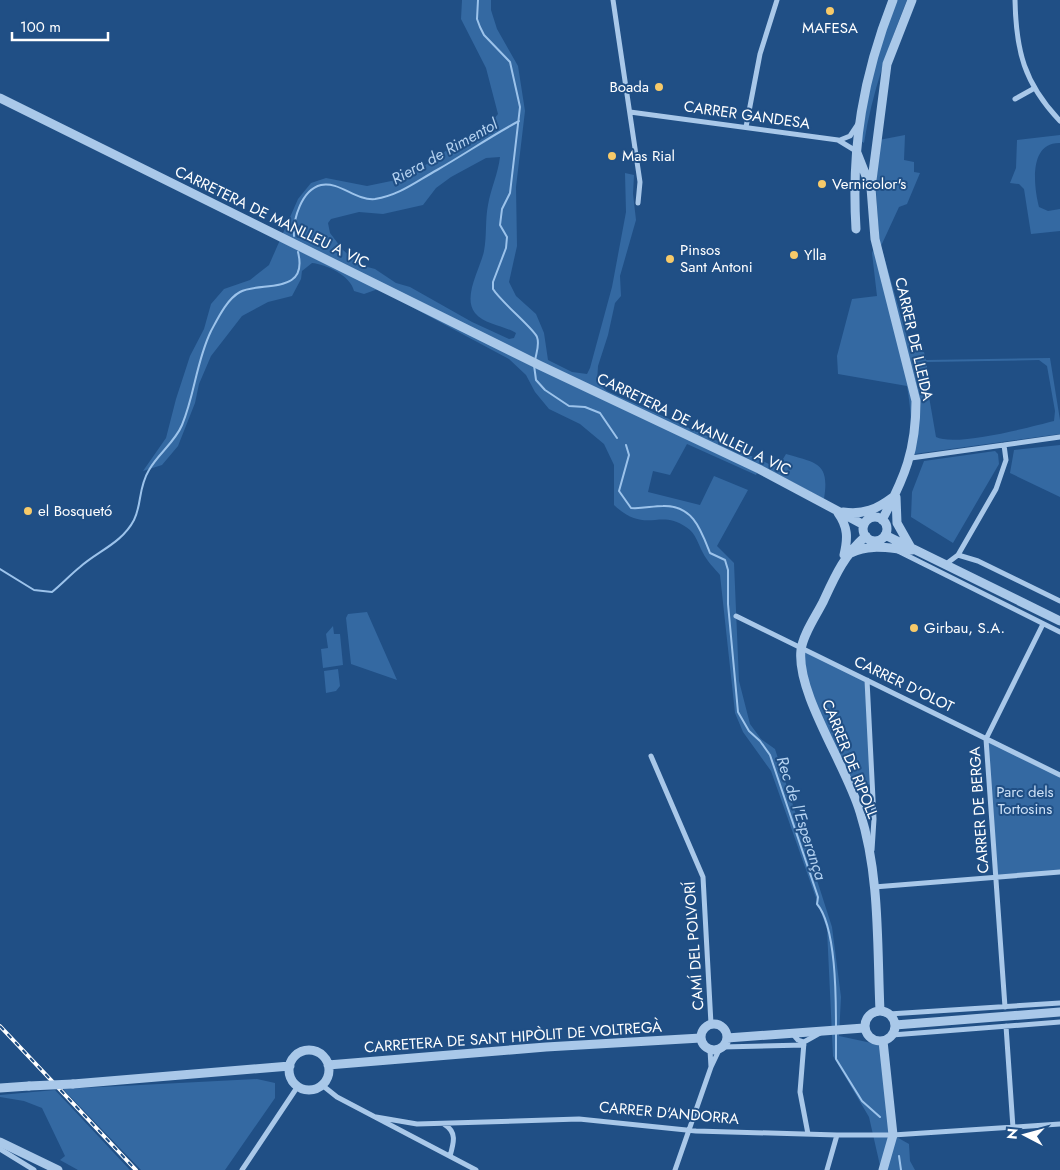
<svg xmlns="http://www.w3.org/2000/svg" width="1060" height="1170" font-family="Jost,sans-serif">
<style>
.green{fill:#3469a2;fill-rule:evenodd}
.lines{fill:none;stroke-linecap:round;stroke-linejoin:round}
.stream{stroke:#9cc3eb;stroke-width:2}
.minor{stroke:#a9c8e9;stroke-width:5}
.tertiary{stroke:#a9c8e9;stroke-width:9}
.rail-casing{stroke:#fff;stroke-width:4}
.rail{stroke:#204f85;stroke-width:2;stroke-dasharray:5.5;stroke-linecap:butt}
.tertiary-bridge{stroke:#a9c8e9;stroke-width:9}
.poi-dot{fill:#f7ca69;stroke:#204f85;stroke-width:2}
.labels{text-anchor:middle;stroke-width:4;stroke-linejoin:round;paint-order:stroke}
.poi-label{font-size:15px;fill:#fff;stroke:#204f85;text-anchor:start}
.street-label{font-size:15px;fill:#fff;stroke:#204f85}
.park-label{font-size:15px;fill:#cde1f7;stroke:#204f85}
.water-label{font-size:16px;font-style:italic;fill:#b4d2f1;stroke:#204f85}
</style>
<rect width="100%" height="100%" fill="#204f85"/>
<path class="green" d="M462 0H491V10L497 29 518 66 525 111 516 187 517 246 509 282 516 296 536 314 544 333 548 360 572 372 587 374 590 368 612 287 626 212 625 173 634 175 633 194 636 220 620 276 621 296 615 303 608 335 598 366 597 382 607 391 769 464H780L786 454C816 463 830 462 824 499L761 465 756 475 687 444 670 475 653 471 648 492 700 505 714 476 748 490 717 546 734 563 739 681 750 724 761 739 775 749 832 927 841 997 839 1036 881 1045 893 1135 909 1144 910 1161 915 1170H881L869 1117 833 1056 827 929 771 771 743 732 735 713 720 575C714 568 707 561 703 553 698 544 696 533 686 527 659 508 646 535 614 505V465L604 444 580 424 549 409 535 392 526 375 509 359 378 289 364 294 354 291C351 276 326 264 312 263L302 271 301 279 292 296 268 302 242 316 211 356 199 384 195 403 178 446 162 465 143 471 166 438 176 399 190 356 204 329 211 304 224 289 250 280 269 265 298 199 311 183 326 178 367 186 401 179 434 160 452 146 478 135 487 128 498 114 486 68 461 19ZM500 157C498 174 491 188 488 205 485 220 487 236 484 251 481 267 462 297 475 313 485 325 503 325 516 333L514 338 509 339 472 322 410 287 396 283 375 269 360 265 343 250 330 233 328 223 331 219 359 212 383 214 423 205 436 188 451 177 486 158Z
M895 0H907C888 47 872 93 864 143L859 140 868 84Z
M905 135 904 160 914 162V172L920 173 907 204 899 207 881 246 911 351 924 352 926 360 1050 358 1060 420V434L907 455C913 432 911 410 907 386L838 374 837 356 852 299 877 296 872 253 879 236 876 191 879 140ZM1039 360 1047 366 1055 411 1054 421C1031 427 955 447 936 437L927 385V362Z
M1060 135V143C1028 142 1034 188 1039 207L1048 211 1060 209V231L1031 234 1024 189 1019 184 1010 183 1016 168 1017 140Z
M1060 445V497L1010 473 1014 450Z
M995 451 998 454 999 464 953 543 911 517 912 492 924 461Z
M367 612 397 680 351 664 346 618 348 614Z
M333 626 334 634H340L343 665 323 668 321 649 328 648 326 634Z
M801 647 867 680 872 784 850 788 811 699Z
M338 669 340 686 336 691 326 693 324 671Z
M986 739 1060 775V872L996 875Z
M257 1079 275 1083V1098L225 1170H141L63 1089Z
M55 1090 129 1169 130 1170H78L60 1160 65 1156 42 1108 24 1101 0 1097V1095Z"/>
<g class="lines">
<path class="stream" d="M478 0 477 19 480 27 484 35 510 62 520 107 510 193 502 209 500 225 507 237 506 248 493 282V289C501 302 534 329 537 337 540 345 536 353 535 361
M294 236C293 220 301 190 321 185 339 181 356 201 375 199 400 195 417 181 437 170 465 154 491 136 519 121
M534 365 536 380 545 390 569 406 585 407 600 413 617 438
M626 445 629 455 619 491 631 508C642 509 652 506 663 506 693 505 701 530 710 553L725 560 728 570V604L738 712 749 731 760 741 770 755 818 897 817 904C836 926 836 997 836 1027
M0 569 34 590 52 592C62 584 70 575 80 567 98 551 122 543 134 520 142 504 138 488 149 470 158 454 175 442 182 425 195 394 196 362 211 331 218 318 227 299 240 292 260 281 309 296 298 252
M836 1032V1059L862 1101 880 1117
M899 1156 901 1170"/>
<path class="minor" d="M613 0 640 182 638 203
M1015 0C1016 51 1024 83 1060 121
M1015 99 1033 89
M630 112 838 140 856 151
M746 127 760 54 777 0
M840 140 850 136 858 124
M911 458 1060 437
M898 551 1060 632
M958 555 978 561 1060 601
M946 564 958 555 996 489 1006 460 1004 445
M736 616 1060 775
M867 680 874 819 872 850
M651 756 703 877 711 1024
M874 887 1060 872
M1005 1007 986 739 1043 624
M889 1014 1060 1003
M1006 1026 1013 1128
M792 1033 798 1040 804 1042 820 1033
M892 1035 1060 1022
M804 1042 800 1092 808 1134
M722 1047 804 1045
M710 1050 711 1067
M322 1085 337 1097 476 1170
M376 1117 417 1124 579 1119 696 1131 837 1135H893L1060 1124
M444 1124C457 1132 454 1142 450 1156
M0 1149 34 1170
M242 1170 298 1086
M675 1170 711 1067 720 1048
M827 1170 837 1135"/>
<path class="tertiary" d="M0 98 539 365 759 469 864 525
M857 153 870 186
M856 229C851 147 863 76 893 0
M896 497 897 523 910 546
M843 512C864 515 877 509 893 497
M838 513C848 527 848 538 844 555
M863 529a12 12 0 1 1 24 0a12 12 0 1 1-24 0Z
M882 520C905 477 916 450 916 401L875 239 871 188 887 64 912 0
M885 535 1060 621
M866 536C844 555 835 576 823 602 816 616 803 634 801 650 796 693 847 767 860 812 880 875 877 945 880 1011
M851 553C871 543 891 549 912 550
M865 1026a15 15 0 1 1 30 0a15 15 0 1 1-30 0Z
M701 1037a13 13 0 1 1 26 0a13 13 0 1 1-26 0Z
M895 1025 1060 1012
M727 1038 864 1028
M289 1070a20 20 0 1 1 40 0a20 20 0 1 1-40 0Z
M328 1065 546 1047 701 1038
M73 1084 290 1066
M0 1088 29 1086
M0 1142 58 1170
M883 1170 893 1135 883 1041"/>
<defs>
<path id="rail" d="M0 1026 136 1170"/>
</defs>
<use href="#rail" class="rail-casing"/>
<use href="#rail" class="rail"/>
<path class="tertiary-bridge" d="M29 1086 73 1084"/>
</g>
<g class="poi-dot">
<circle cx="830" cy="11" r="5"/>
<circle cx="659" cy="87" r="5"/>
<circle cx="612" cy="156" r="5"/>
<circle cx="822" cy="184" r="5"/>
<circle cx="794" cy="255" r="5"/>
<circle cx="670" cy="259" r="5"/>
<circle cx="28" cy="511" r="5"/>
<circle cx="914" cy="628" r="5"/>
</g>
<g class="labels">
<g class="poi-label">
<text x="830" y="33" text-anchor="middle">MAFESA</text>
<text x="649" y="92" text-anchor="end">Boada</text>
<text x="622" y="161">Mas Rial</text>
<text x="832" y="189">Vernicolor's</text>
<text x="680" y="255">Pinsos<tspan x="680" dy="17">Sant Antoni</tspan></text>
<text x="804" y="260">Ylla</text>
<text x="38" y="516">el Bosquetó</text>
<text x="924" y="633">Girbau, S.A.</text>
</g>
<g class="street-label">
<text transform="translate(747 115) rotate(8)" y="5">CARRER GANDESA</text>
<text transform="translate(272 217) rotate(26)" y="5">CARRETERA DE MANLLEU A VIC</text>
<text transform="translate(914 339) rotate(77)" y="5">CARRER DE LLEIDA</text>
<text transform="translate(694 424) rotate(26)" y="5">CARRETERA DE MANLLEU A VIC</text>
<text transform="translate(904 684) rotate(26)" y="5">CARRER D'OLOT</text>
<text transform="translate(850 759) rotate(68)" y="5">CARRER DE RIPOLL</text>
<text transform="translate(979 810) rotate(-94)" y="5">CARRER DE BERGA</text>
<text transform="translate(694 946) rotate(-94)" y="5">CAMÍ DEL POLVORÍ</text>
<text transform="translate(513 1037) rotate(-4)" y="5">CARRETERA DE SANT HIPÒLIT DE VOLTREGÀ</text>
<text transform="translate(669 1113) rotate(5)" y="5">CARRER D'ANDORRA</text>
</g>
<g class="park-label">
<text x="1025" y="797">Parc dels<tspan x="1025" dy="17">Tortosins</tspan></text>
</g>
<g class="water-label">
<text transform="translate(444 151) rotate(-29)" y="6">Riera de Rimentol</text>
<text transform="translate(802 818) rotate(72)" y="6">Rec de l'Esperança</text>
</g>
</g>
<g transform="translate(1025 1135) rotate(276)" stroke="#204f85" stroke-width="4" paint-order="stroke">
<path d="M0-4L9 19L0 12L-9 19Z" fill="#ffffff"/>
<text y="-8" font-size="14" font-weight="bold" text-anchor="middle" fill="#ffffff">N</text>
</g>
<path d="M12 32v8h96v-8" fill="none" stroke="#ffffff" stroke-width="2.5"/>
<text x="20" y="32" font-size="15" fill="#ffffff" stroke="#204f85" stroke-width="4" paint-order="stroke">100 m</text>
</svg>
